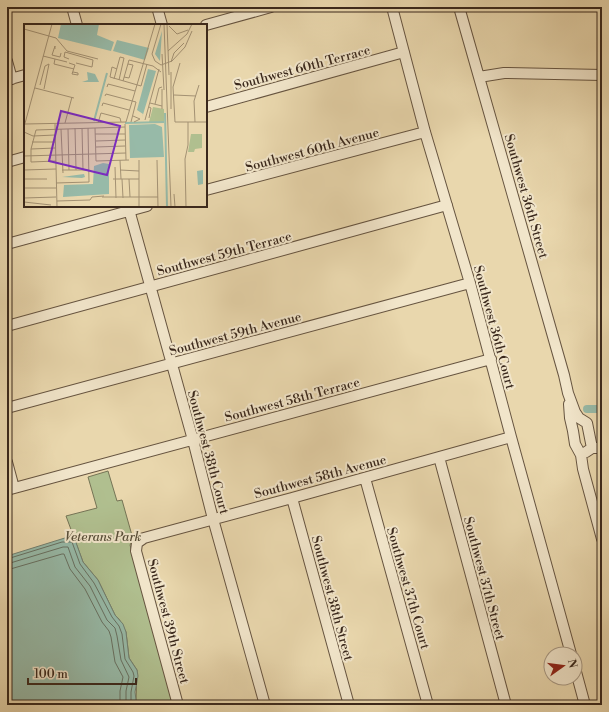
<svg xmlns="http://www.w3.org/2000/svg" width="609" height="712" font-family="'Libre Bodoni',serif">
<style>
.green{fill:#b0bf8f;stroke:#757456}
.water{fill:#97baa8;stroke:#728070}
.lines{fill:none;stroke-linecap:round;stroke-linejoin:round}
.shore{stroke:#687162;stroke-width:1}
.canal{stroke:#97baa8;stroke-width:8}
.minor-casing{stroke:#665440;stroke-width:12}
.minor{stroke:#f1e5ca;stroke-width:10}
.labels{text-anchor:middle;stroke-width:4;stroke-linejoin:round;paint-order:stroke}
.street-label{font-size:13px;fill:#3a281c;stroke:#f1e5ca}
.park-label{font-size:13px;font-style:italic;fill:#584e39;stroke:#f1e5ca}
.inset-river{fill:none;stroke:#97baa8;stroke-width:2}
.inset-road{fill:none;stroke:#a39173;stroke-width:1}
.view{fill:#7b2cbf;fill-opacity:0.15;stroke:#7b2cbf;stroke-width:2}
.inset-edge{fill:none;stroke:#3a281c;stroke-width:2}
</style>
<rect width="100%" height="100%" fill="#e9d7ad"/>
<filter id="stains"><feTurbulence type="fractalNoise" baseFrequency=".005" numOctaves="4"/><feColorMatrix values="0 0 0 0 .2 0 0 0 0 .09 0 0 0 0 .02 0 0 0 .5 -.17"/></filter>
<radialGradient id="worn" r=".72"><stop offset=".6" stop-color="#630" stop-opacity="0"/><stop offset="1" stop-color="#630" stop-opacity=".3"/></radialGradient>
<path class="green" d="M108 471 117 501 122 500 133 539 130 545 174 705H134L136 700 137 670 129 658 126 632 119 619 115 615 98 580 83 562 66 516 97 508 88 477Z"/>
<path class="water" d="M68 537H74L83 562 98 580 115 615 123 624 126 632 129 658 137 670 138 676 135 692 136 700 134 705H7V556Z"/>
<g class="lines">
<path class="shore" d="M7 559 62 542H72L80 564 94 583 112 617 119 626 122 634 125 659 133 672 134 676 131 692V705
M7 564 63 547H68L75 567 90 586 107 620 115 628 117 636 121 660 129 677 126 691V705
M7 570 62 554H64L70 569 85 589 102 622 109 631 111 637 115 662 123 677 120 691V705"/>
<path class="canal" d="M587 409H602"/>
<defs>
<path id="minor" d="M72 7 77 25
M157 7 162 25
M392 7 425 132 470 283 511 437 571 654
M459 7 564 375 568 393 575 412 579 418 587 423 592 448
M206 25 271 7
M7 61 12 79
M479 77 504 73 602 75
M7 80 25 75
M206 107 404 52
M7 162 25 157
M206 190 425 132
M128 206 193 440 213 519 265 705
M7 244 147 206
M7 326 447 205
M569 404 570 418 573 431 575 444 581 455 583 469 602 539
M7 408 470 283
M586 452 592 448H602
M439 457 506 705
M7 462 14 488
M365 478 428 705
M7 490 491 359
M292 498 349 705
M575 668 585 705
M178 705 136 551 137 543 144 538 292 498 511 437"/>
</defs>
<use href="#minor" class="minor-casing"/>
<use href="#minor" class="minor"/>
</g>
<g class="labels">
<g class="street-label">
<text transform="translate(302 67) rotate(-15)" y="5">Southwest 60th Terrace</text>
<text transform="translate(312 149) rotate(-15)" y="5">Southwest 60th Avenue</text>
<text transform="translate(527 196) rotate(74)" y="5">Southwest 36th Street</text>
<text transform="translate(224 253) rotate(-15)" y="5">Southwest 59th Terrace</text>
<text transform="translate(495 327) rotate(75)" y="5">Southwest 36th Court</text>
<text transform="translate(235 333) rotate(-15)" y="5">Southwest 59th Avenue</text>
<text transform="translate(292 399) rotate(-15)" y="5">Southwest 58th Terrace</text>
<text transform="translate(209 452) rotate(75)" y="5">Southwest 38th Court</text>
<text transform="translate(320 476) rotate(-15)" y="5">Southwest 58th Avenue</text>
<text transform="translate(485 578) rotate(75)" y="5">Southwest 37th Street</text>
<text transform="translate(409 588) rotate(74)" y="5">Southwest 37th Court</text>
<text transform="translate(333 598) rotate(75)" y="5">Southwest 38th Street</text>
<text transform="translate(169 621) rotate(75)" y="5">Southwest 39th Street</text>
</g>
<g class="park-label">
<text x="103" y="541">Veterans Park</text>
</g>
</g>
<g transform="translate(24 24)">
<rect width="183" height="183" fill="#e9d7ad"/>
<path d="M129 83 140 85V98H125ZM167 110H178V124L171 125 170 128H164Z" fill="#b0bf8f"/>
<path d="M37 0H75L73 11 90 18 87 27 34 14ZM138 7 136 37 131 30ZM93 16 125 24 121 36 89 27ZM124 45 132 47 118 94 119 90 113 86ZM63 48 71 50 75 58H58L64 56ZM131 100 138 103 140 133 106 134 105 101ZM79 139 85 140V170L39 173 40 161 69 160 70 142ZM179 146V160L174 161 173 147ZM60 150 61 153 58 154 38 153Z" fill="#97baa8"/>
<path class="inset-river" d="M141 89 143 183M70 97 83 49M101 99 140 98"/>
<path class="inset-road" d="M137 0 128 30 131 37 137 41 148 37 161 23 168 7M140 0 147 183M143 0 145 51M145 2 153 10 164 6M0 5 32 14 43 27 74 35M31 25V22L28 31 36 33 37 29M144 27 163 10 168 0M138 30 140 66M19 32 43 38M31 35 30 40 50 45M45 35 40 33 41 28 69 36 68 43 52 39M147 38 150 29 160 19M45 39 51 41 48 50 54 51V49L49 48M156 39 149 63 151 98H183M93 45 88 43 86 53 117 62 123 40M100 53 105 54 109 41 104 40M90 55 96 33 100 34 95 56M99 57 105 36 129 42 137 48M16 61 21 42 25 40 20 65M83 63 84 60 111 67M11 64 50 74M138 65V85M150 71 172 72M81 72 82 70 112 78 107 98M126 79 138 82M131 80 135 64 138 63M78 82 79 79 105 86M125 83 127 84 125 94M147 85V48M109 92 116 95 110 98M121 96 135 45M102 98 131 0M171 98 170 77 175 61M41 99 48 73M74 99 77 89 96 94 97 98M1 100 102 98M31 100 33 183M101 100 102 136M0 103 28 0M51 104 52 146M58 104 59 146M71 104 72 137 105 136M37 105 39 149M44 105 45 146M0 108 9 112 31 111M71 110H101M72 117 101 116M8 118H31M72 123 101 122M7 125 31 124M0 132 102 129M96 136 97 155M115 136V183M133 136 134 183M32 137 7 138V125L12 106 101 103M91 143 92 174M0 146 32 145M38 146H65M96 146 115 147M0 155H23M89 155H115M98 155 99 174M105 155 106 173M32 159 65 158 64 104M0 164H32M150 170 151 183M78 173H134M0 174 32 173M33 177 66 176 68 173 80 172M0 178 27 181M162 183 161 135 164 121V98"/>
<path class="view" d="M37 87 96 102 83 151 25 137Z"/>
<rect width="183" height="183" class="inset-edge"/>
</g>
<rect width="609" height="712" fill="none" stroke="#e9d7ad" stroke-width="24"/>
<rect x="8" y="8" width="593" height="696" fill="none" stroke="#3a281c" stroke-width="2"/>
<rect x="12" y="12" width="585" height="688" fill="none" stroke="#3a281c"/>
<g transform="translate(563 666) rotate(76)"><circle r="19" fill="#f1e5ca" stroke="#a89984"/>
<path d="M0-3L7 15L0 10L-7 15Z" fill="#8f2418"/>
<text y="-6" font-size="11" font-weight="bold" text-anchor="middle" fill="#3a281c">N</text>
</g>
<path d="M28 678v6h108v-6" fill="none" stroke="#3a281c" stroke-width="2"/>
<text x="34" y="678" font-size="12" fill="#3a281c" stroke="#f1e5ca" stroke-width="3" paint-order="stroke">100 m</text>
<rect width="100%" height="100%" filter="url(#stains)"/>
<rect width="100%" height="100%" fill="url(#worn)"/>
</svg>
